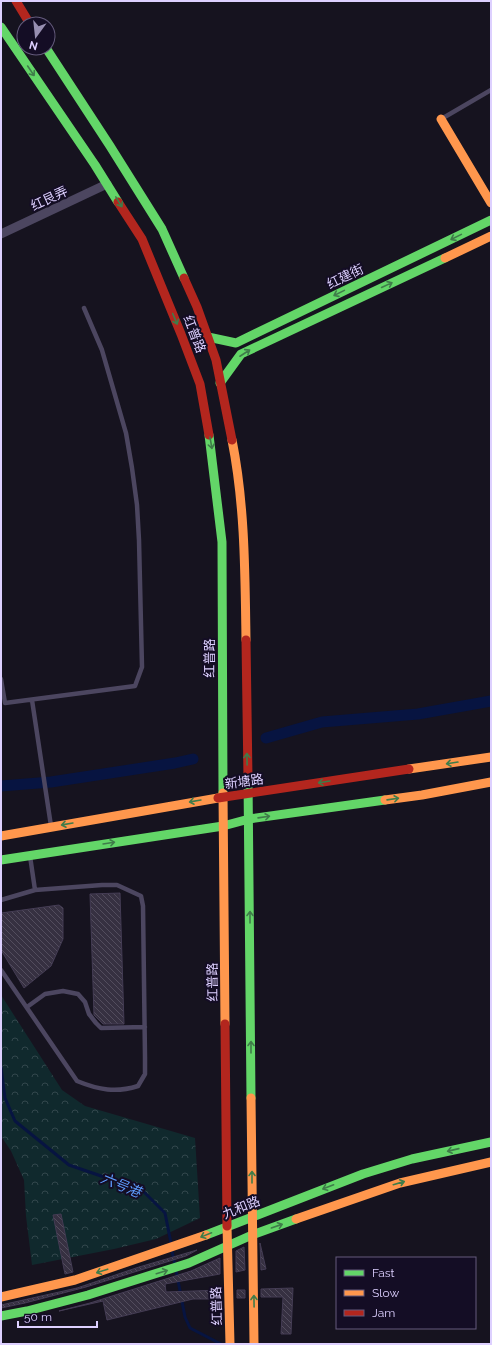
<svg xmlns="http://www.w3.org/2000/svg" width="492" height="1345" font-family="Raleway,'Noto Sans SC',sans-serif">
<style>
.park{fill:url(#park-crowns)}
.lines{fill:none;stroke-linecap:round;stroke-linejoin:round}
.stream{stroke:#071441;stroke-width:3}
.canal{stroke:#071441;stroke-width:11}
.building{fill:url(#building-back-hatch);stroke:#443c54}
.lane{stroke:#4c4660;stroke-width:4.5}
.street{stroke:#4c4660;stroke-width:9}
.fast{stroke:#63d668;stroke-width:9}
.slow{stroke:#ff974d;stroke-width:9}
.jam{stroke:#b3261e;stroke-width:9}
.oneway{stroke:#3f7c4a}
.labels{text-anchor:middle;stroke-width:4;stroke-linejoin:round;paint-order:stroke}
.street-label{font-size:13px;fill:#ddd0ff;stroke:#140d25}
.water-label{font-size:14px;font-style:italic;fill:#5e9dff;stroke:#140d25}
</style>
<defs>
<pattern id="park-crowns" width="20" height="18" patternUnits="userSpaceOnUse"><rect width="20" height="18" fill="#10292d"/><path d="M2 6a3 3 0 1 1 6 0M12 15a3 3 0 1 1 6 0" fill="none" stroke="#32474c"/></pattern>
<pattern id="building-back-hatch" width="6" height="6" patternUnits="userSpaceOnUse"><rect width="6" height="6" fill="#363041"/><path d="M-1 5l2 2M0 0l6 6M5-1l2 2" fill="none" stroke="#534d5e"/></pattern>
</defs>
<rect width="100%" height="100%" fill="#16131f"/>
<path class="park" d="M1 995 62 1090 85 1106 195 1138 200 1218 156 1239 114 1249 32 1265 26 1216 24 1180 11 1151 1 1136Z"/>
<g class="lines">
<path class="stream" d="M1 1067 5 1098 15 1121 69 1165 142 1190 165 1213 171 1243
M172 1251 175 1265
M176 1270 185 1317 190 1328 221 1344"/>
<path class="canal" d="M266 738 322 722 418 714 491 701
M1 786 51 782 175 763 193 759"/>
</g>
<path class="building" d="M120 893 124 1024H103L94 1015 90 894Z
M59 905 63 908V939L51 966 24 988 1 950V913Z
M61 1214 73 1272 65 1274 53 1215Z
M260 1243 266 1269 261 1270Z
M244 1247 245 1270 236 1272V1251Z
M197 1250 186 1256 86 1287 25 1303 1 1308V1305L77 1288 139 1267Z
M220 1258V1274L165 1284 166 1292 221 1290V1299H193L107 1320 103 1301 59 1311 90 1303 191 1271Z
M293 1288 291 1334H281L283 1297H261V1289Z
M237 1290H245V1298H237Z"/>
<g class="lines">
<path class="lane" d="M443 118 491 90
M1 679 5 703 135 686 142 667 139 540 137 505 132 468 126 433 102 350 84 308
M32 700 51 826
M30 856 35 890
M1 900 35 890 102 885H117L141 896 143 906 145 1057V1074L138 1086C116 1093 99 1090 77 1081L1 970
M27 1007 45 994 63 991 78 994 85 1002 89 1014 96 1023 101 1028 145 1027"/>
<path class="street" d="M1 234 107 184"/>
<path class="fast" d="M1 27 95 165 118 202
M46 48 110 146 162 229 184 278
M208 337 236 343 491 220
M220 383 241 354 445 258
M209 435 222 542 223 793
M248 779 251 1098
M1 860 223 826 249 819 385 800
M206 1235 363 1174 412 1159 491 1142
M1 1316 27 1311 88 1295 189 1263 252 1235 296 1219"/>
<path class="slow" d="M441 119 491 203
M445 258 491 236
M232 440C245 505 245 573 246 640
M409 769 491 757
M223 793 225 1024
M385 800 422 795 491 782
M1 836 218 798
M251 1098 254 1344
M296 1219 400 1183 491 1162
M227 1226 230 1344
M1 1297 75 1280 206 1235"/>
<path class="jam" d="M16 1 30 24
M118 202 142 239 181 334 200 384 209 435
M184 278 197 307 216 360 232 440
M246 640 248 779
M218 798 409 769
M225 1024 227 1226"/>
</g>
<defs><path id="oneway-shaft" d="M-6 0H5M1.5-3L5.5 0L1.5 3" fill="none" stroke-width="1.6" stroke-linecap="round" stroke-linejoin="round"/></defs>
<g class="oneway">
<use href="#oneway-shaft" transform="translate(31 71) rotate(56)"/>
<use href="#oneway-shaft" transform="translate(119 202) rotate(58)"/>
<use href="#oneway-shaft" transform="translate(456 237) rotate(154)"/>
<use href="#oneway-shaft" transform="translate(387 285) rotate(-25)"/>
<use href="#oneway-shaft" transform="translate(339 293) rotate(154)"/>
<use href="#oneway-shaft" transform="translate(175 319) rotate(67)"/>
<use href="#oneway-shaft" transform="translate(245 353) rotate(-33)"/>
<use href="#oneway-shaft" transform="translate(211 443) rotate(80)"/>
<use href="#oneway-shaft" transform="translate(247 759) rotate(-91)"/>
<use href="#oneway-shaft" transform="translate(452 763) rotate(171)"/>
<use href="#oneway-shaft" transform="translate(324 782) rotate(171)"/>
<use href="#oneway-shaft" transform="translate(393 799) rotate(-8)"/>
<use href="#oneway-shaft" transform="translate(195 801) rotate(170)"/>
<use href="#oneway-shaft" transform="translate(264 817) rotate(-8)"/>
<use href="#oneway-shaft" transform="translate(67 824) rotate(170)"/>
<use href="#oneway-shaft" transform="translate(109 843) rotate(-9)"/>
<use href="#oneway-shaft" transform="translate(250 917) rotate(-90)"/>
<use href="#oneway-shaft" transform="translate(251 1047) rotate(-90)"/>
<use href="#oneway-shaft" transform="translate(453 1150) rotate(167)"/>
<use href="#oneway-shaft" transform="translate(252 1177) rotate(-90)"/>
<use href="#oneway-shaft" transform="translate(399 1183) rotate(-16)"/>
<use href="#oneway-shaft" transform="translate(328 1187) rotate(159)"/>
<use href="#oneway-shaft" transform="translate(277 1226) rotate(-19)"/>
<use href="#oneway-shaft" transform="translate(206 1235) rotate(158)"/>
<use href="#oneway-shaft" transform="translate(102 1271) rotate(162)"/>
<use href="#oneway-shaft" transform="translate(162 1272) rotate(-17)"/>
<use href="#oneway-shaft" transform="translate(254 1301) rotate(-91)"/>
</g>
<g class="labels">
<g class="street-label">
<text transform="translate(49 198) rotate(-25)" y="5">红艮弄</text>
<text transform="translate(345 276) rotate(-26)" y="5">红建街</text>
<text transform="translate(195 334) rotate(69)" y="5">红普路</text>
<text transform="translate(209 658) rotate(-90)" y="5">红普路</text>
<text transform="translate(244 781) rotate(-8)" y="5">新塘路</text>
<text transform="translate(212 982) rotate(-91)" y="5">红普路</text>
<text transform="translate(241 1207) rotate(-22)" y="5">九和路</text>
<text transform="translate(216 1306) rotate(-92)" y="5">红普路</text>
</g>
<g class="water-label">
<text transform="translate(121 1185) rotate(22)" y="5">六号港</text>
</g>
</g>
<rect width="492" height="1345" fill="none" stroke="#ddd0ff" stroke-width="4"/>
<rect x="336" y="1257" width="140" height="72" fill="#140d25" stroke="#645b7c"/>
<rect x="344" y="1270" width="20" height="6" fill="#63d668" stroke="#645b7c"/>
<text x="372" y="1277" font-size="12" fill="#ddd0ff">Fast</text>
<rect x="344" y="1290" width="20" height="6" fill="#ff974d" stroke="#645b7c"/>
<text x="372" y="1297" font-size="12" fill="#ddd0ff">Slow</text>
<rect x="344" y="1310" width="20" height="6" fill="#b3261e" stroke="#645b7c"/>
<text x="372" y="1317" font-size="12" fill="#ddd0ff">Jam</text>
<g transform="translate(36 36) rotate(195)"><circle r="19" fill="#140d25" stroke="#645b7c"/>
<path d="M0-3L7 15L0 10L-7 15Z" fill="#978eb1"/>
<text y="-6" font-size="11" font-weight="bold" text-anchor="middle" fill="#ddd0ff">N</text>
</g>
<path d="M18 1321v6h79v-6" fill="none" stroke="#ddd0ff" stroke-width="2"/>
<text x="24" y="1321" font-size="12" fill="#ddd0ff" stroke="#140d25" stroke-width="3" paint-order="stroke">50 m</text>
</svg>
